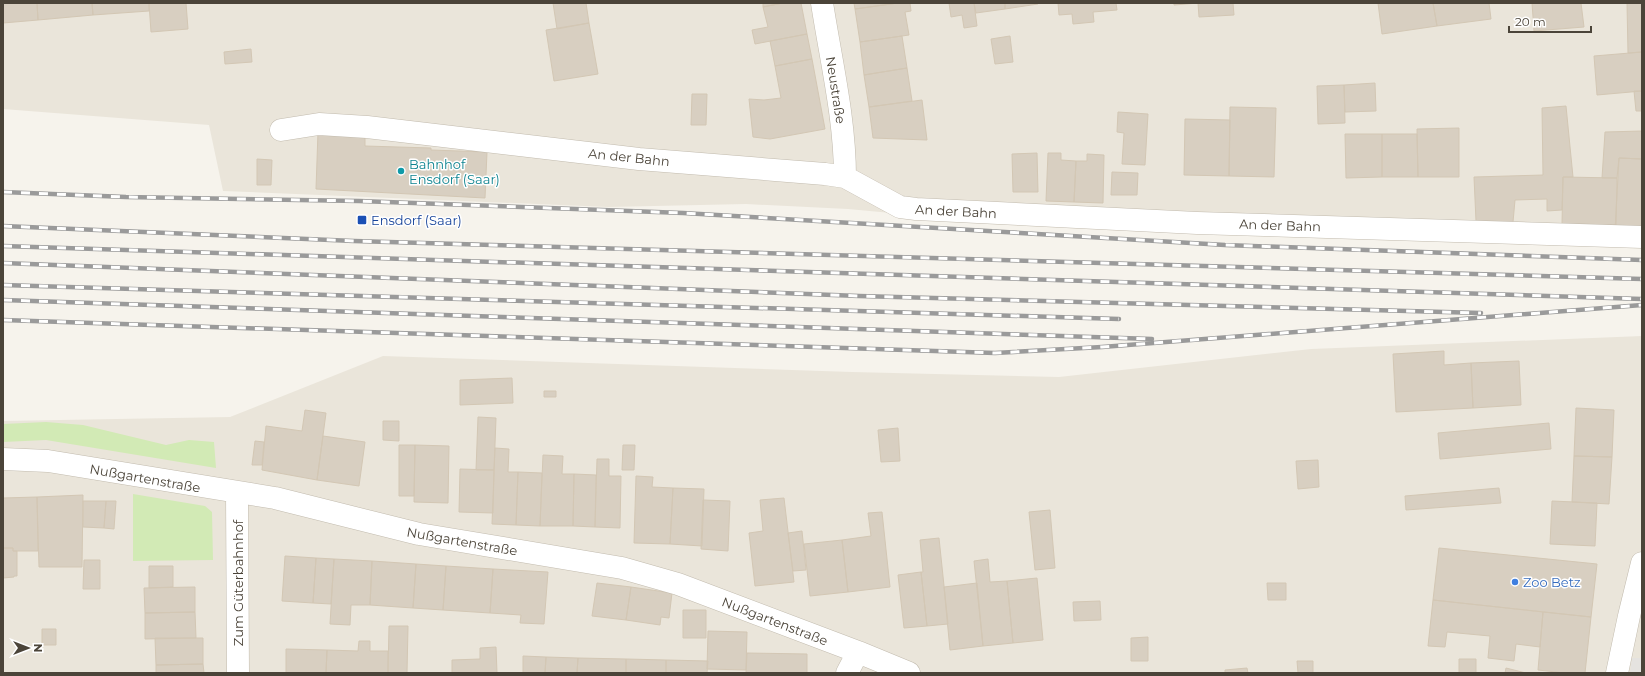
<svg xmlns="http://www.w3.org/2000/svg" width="1645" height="676" font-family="Montserrat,sans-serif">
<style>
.residential{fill:#eae5da}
.green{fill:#d2eab5}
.parking{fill:#e5e3e0}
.building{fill:#d8cfc1;stroke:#d3c7b4}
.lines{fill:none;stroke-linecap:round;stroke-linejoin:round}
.minor-casing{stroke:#c2bbae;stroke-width:23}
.minor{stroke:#fff;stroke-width:22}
.rail-casing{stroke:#9a9a9a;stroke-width:4.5}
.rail{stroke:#fff;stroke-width:3;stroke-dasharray:9;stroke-linecap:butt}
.culture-dot{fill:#0f9aa8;stroke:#fff;stroke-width:1.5}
.transit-dot{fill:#1a4fb4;stroke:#fff;stroke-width:1.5}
.shop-dot{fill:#3f7fe0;stroke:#fff;stroke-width:1.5}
.labels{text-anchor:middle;stroke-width:3;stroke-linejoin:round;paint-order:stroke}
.street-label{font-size:13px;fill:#4b4439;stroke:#fff}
.culture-label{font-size:13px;fill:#0d838f;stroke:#fff;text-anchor:start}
.transit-label{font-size:13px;fill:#164399;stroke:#fff;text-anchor:start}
.shop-label{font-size:13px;fill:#366cbe;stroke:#fff;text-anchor:start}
</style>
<rect width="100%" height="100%" fill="#f6f3ec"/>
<path class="residential" d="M3 3H1642V248L977 221 848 209 746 204 608 207 223 191 209 125 3 109Z
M1642 336V673H3V421L230 417 383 356 852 372 1059 377 1311 349Z"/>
<path class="green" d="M46 422 83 425 166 445 189 440 214 442 216 468 46 440 3 442V424Z
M133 494 205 506 212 512 213 560 133 561Z"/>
<path class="parking" d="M1632 658H1642V673H1630Z"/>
<path class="building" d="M3 3H37L38 20 3 23Z
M37 3H92L93 15 38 20Z
M92 3H149V11L93 15Z
M149 3H186L188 29 151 32Z
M553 3H586L589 23 557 29Z
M763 3H783L763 7Z
M783 3H801L807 34 755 44 752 30 768 27 763 7Z
M854 3H898L855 9Z
M898 3H910L911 11 905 12 909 35 860 42 855 9Z
M949 3H974L977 26 964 28 962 15 951 17Z
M974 3H1005V9L976 13Z
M1005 3H1038V4L1005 9Z
M1058 3H1116L1117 10 1093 12 1094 22 1073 24 1072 14 1059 15Z
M1174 3H1233L1234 15 1199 17 1198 3 1174 5Z
M1378 3H1433L1437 26 1382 34Z
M1433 3H1489L1491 19 1437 26Z
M1532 3H1581L1584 27 1534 31Z
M1627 3H1642V52L1628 53Z
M589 23 598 74 554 81 546 30Z
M807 34 812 59 775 66 770 41Z
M902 36 907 68 864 75 860 42Z
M1010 36 1013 62 995 64 991 39Z
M251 49 252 62 225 64 224 52Z
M1642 52V91L1597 95 1594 56Z
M812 59 825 129 770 139 753 137 749 99 764 100 781 98 775 66Z
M907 68 912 101 869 107 864 75Z
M1375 83 1376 111 1345 112 1344 85Z
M1344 85 1345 123 1318 124 1317 86Z
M1634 91H1642V111H1636Z
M692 94H707L706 125H691Z
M922 100 927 140 873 138 869 107Z
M1566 106 1573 177H1563L1562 210 1547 211V199L1515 200 1513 222 1476 221 1474 177 1543 175 1542 108Z
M1230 107 1276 108 1274 177 1229 176Z
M1118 112 1148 114 1145 165 1122 164 1124 133 1117 132Z
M1185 119 1230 120 1229 176 1184 175Z
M1459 128V177H1418L1417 129Z
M1642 131V159L1619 158 1617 178H1602L1605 132Z
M318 132 365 134V146L431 148V150L487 152 485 198 316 189Z
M1345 134H1382V177L1346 178Z
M1382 134H1417L1418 177H1382Z
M1037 153 1038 192H1013L1012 154Z
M1048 153H1061V160L1076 161 1074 202 1046 201Z
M1087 154 1104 155 1103 203 1074 202 1076 161H1087Z
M1619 158 1642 159V232L1615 231Z
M257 159 272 160 271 185H257Z
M1112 172 1138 173 1137 195H1111Z
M1563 177 1617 178 1616 225 1562 224Z
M1444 351V365L1471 363 1473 408 1396 412 1393 354Z
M1519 361 1521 405 1473 408 1471 363Z
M512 378 513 403 460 405V380Z
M544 391H556V397H544Z
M1576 408 1614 410 1612 457 1574 456Z
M305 410 326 413 317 480 262 470 266 426 302 431Z
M478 417 496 418 494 470H476Z
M383 421H399V441L383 440Z
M1549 423 1551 449 1440 459 1438 433Z
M898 428 900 461 881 462 878 430Z
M323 436 365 442 359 486 317 480Z
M255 441 264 442 262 465H252Z
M399 445H415L414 496H399Z
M415 445 449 446 448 503 414 502Z
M623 445H635L634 470H622Z
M495 448 509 449 508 472H518L516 525 492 524Z
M543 455 563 456 562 474H574L573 526H540Z
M1574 456 1612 457 1609 504 1572 502Z
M597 459H609V476H621L620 528 595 527Z
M1318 460 1319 487 1298 489 1296 461Z
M460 469 494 470 493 513 459 512Z
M518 472 542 473 540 526 516 525Z
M574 474 596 475 595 527 573 526Z
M636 476 653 477 652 487 673 488 670 544 634 543Z
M673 488 704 489 702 546 670 544Z
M1499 488 1501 503 1406 510 1405 496Z
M83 495 82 567H39L37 497Z
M37 497 38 551H13V548H3V498Z
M784 498 794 582 755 586 749 533 763 531 760 500Z
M703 500 730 501 728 551 701 549Z
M83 501H106L104 528 83 527Z
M106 501H116L114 529 104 528Z
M1552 501 1597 503 1595 546 1550 544Z
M1050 510 1055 568 1035 570 1029 512Z
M882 512 890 587 848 592 842 540 871 536 868 513Z
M802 531 806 570 793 571 788 533Z
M939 538 948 624 927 626 921 572H923L920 540Z
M842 540 848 592 810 596 804 544Z
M3 548H13V551H17V576H14V577L3 578Z
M1439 548 1597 564 1591 617 1433 600Z
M285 556 316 558 313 603 282 601Z
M316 558 334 559 331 604 313 603Z
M334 559 372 561 370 605H351L350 625 330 624Z
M988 559 990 582 1007 581 1013 643 983 646 974 561Z
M84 560H100V589H83Z
M372 561 416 564 413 608 370 605Z
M416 564 446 566 443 610 413 608Z
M149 566H173V587L149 588Z
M446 566 493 569 490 613 443 610Z
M493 569 548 572 544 624 520 623 521 615 490 613Z
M921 572 927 626 904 628 898 575Z
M1037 578 1043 640 1013 643 1007 581Z
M597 583 631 587 626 620 592 616Z
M977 583 983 646 950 650 944 587Z
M1267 583H1286V600H1268Z
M195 587V612L145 613 144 588Z
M631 587 672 593 669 618 661 617 660 625 626 620Z
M1433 600 1543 612 1540 647 1516 644 1514 661 1488 658 1490 636 1447 632 1445 647 1428 646Z
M1100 601 1101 620 1074 621 1073 602Z
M683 610H706V638H683Z
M195 612 196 638 145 639V613Z
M1543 612 1591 617 1585 673H1565L1538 670Z
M389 626H408L407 673H388Z
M42 629H56V645H42Z
M708 631 747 632 746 670 707 669Z
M1148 637V661H1131V638Z
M155 638H203V664L156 665Z
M359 641H370V651H388V673H326L327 650 358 651Z
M496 647 497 673H452V660L480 659V648Z
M286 649 327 650 326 673H286Z
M747 653 807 654V673H746Z
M523 656 546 657 545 673H523Z
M546 657 578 658 577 673H545Z
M578 658 626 659V673H577Z
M626 659 666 660V673H626Z
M1459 659H1476V673H1459Z
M666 660 708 661 707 673H666Z
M1297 661H1313V673H1298Z
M203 664 204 673H156V665Z
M1247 668 1248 673H1225V670Z
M1506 668 1526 673H1505Z"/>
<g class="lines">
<defs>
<path id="minor" d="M822 3C831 61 845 119 845 177
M281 130 319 124 367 127 639 159 825 174 845 177 900 207 916 209 1197 223 1642 237
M3 459 48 461 275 498 419 534 622 568 678 584 858 652 909 673
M237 493 238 673
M847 673 858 652
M1617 673 1629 616 1642 563"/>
</defs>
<use href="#minor" class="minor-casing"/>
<use href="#minor" class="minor"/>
<defs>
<path id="rail" d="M3 192 126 197 359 201 683 213 1225 245 1642 260
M3 226 354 241 1642 279
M3 246 1642 299
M3 263 859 296 1481 313
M3 285 1119 319
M3 300 1152 339
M3 320 995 353 1102 347 1642 305"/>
</defs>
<use href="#rail" class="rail-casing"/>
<use href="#rail" class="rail"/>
</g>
<circle class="culture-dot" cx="401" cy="171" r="4"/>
<rect class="transit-dot" x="357" y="215" width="10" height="10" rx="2"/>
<circle class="shop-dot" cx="1515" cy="582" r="4"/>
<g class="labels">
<g class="street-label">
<text transform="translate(836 90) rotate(81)" y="5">Neustraße</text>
<text transform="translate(629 157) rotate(6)" y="5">An der Bahn</text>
<text transform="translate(956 211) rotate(3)" y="5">An der Bahn</text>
<text transform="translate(1280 225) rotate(2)" y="5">An der Bahn</text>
<text transform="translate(145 478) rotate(10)" y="5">Nußgartenstraße</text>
<text transform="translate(462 541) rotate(10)" y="5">Nußgartenstraße</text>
<text transform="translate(238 583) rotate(-90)" y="5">Zum Güterbahnhof</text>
<text transform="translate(775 621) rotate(21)" y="5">Nußgartenstraße</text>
</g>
<g class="culture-label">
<text x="409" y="169">Bahnhof<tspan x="409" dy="15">Ensdorf (Saar)</tspan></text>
</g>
<g class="transit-label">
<text x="371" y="225">Ensdorf (Saar)</text>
</g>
<g class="shop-label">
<text x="1523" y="587">Zoo Betz</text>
</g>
</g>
<rect width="1645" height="676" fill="none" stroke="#4b4439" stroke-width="8"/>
<g transform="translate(28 648) rotate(90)" stroke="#ffffff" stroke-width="3" paint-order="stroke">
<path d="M0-3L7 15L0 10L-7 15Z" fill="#4b4439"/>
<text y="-6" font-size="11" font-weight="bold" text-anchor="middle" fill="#4b4439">N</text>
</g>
<path d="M1509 26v6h82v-6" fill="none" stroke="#4b4439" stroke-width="2"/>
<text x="1515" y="26" font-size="12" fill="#4b4439" stroke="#ffffff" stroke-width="3" paint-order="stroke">20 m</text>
</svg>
